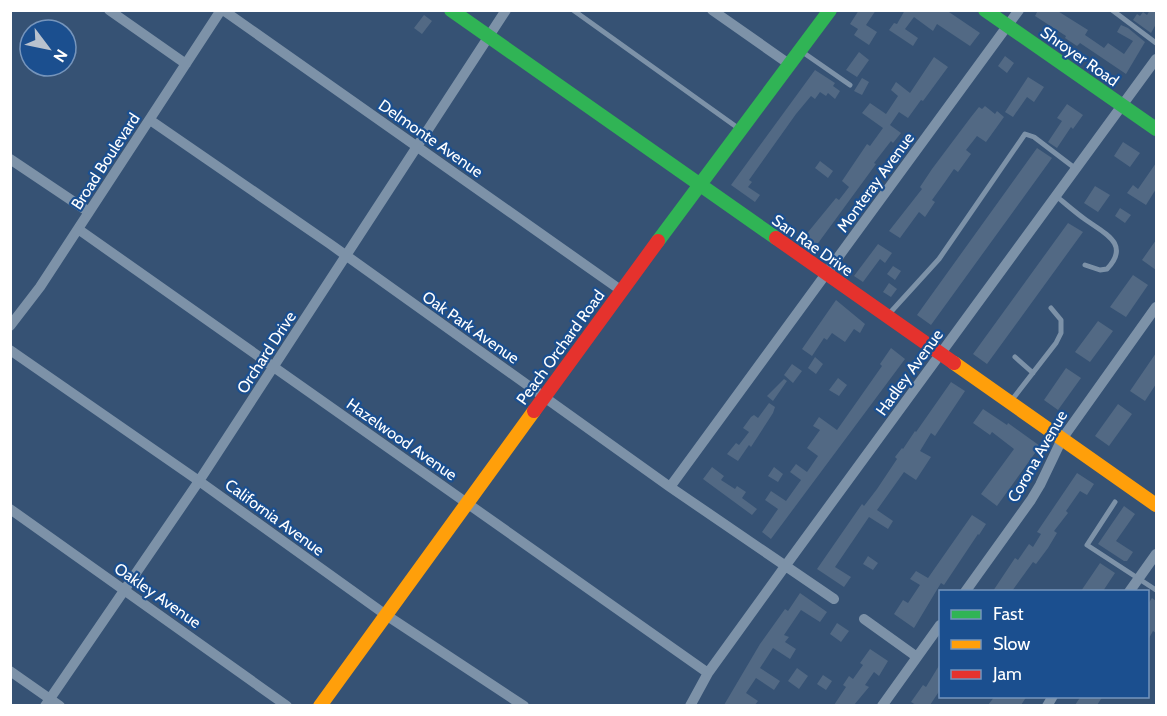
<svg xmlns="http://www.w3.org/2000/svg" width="1167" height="716" font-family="Cabin,sans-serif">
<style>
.building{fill:#526984}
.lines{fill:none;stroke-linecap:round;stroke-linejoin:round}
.lane{stroke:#7d92a8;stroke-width:5}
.street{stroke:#7d92a8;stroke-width:10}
.fast{stroke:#30b455;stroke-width:14}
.slow{stroke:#ff9f0a;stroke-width:14}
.jam{stroke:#e5322d;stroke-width:14}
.labels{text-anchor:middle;stroke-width:4.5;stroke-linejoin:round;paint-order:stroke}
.street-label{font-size:16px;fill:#fff;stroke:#1b4f8f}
</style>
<rect width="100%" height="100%" fill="#365274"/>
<path class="building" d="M859 10H876L866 25 877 32 869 45 854 35 858 29 850 24Z
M905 10H946L980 33 970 46 937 24 933 31 914 17 905 29 918 38 913 46 889 30 894 23 897 24Z
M1038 10H1056L1088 30 1085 35 1104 48 1108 43 1124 54 1133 41 1117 32 1121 25 1128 28 1145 42 1126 74 1080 43 1077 46 1065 38 1066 36 1035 16Z
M1150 10H1156V24L1151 33 1133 20 1137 14 1140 16 1143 12 1147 15Z
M424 15 432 21 422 34 414 28Z
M859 52 869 60 857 77 846 70Z
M1005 56 1014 63 1007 73 998 66Z
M934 57 948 67 923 101 921 100 908 118 899 112 890 125 901 133 893 143 891 141 874 163 876 164 816 246 804 237 836 198 839 200 849 187 842 181 867 144 870 146 883 128 862 113 870 103 886 114 898 96 891 90 896 82 910 93Z
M815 70 835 83 833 86 840 91 835 99 828 93 826 96 820 92 815 99 811 96 796 114 749 180 752 182 748 187 760 195 755 202 731 185Z
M1028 77 1044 87 1034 102 1027 97 1013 117 1005 112Z
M862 78 869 82 862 95 854 91Z
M1067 104 1083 115 1073 129 1071 127 1057 148 1048 142 1062 121 1057 118Z
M985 106 995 114 997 111 1004 117 986 142 977 136 966 150 971 154 958 172 954 169 945 182 932 200 935 202 925 217 919 212 900 238 889 231 922 189 920 187 932 169 971 117 979 107 982 109Z
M1123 142 1140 153 1130 167 1114 156Z
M1037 148 1052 158 931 325 917 315Z
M820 161 833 171 828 178 815 168Z
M1156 163V189L1146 205 1127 193 1133 185 1138 189Z
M1095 186 1110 195 1098 212 1084 203Z
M1120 208 1131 215 1125 223 1115 216Z
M1068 223 1083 232 987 364 973 354Z
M1156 240V270L1142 260Z
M878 244 892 253 885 263 880 259 863 282 854 276Z
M893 266 901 271 895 280 887 274Z
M1133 275 1148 285 1126 317 1110 307Z
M889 283 897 289 891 297 883 292Z
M836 300 865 324 860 333 854 329 845 342 832 333 827 340 824 338 812 356 802 349Z
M1098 321 1113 331 1090 362 1075 352Z
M891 348 905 359 771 539 762 532 778 509 765 500 771 491 786 501 801 480 790 472 796 464 807 472 818 456 807 448 820 430 813 426 819 417 837 430 882 366 880 364Z
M1156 353V384L1145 401 1130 391Z
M815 357 823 364 816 374 808 368Z
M792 364 802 371 793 383 784 375Z
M1066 368 1081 378 1058 410 1044 400Z
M838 378 847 385 839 396 829 390Z
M784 379 787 381 773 401 767 396Z
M951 382 965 391 935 436 931 433 920 451 931 457 916 480 904 472 877 510 893 521 888 529 869 517 835 567 851 577 844 587 817 569 862 504 864 506 877 489 897 459 895 457 902 448 903 449 915 431 916 432Z
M769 403 775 407 773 413 751 447 749 445 738 461 727 454 736 443 739 445 749 432 743 428 751 417 754 415 758 418Z
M1118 404 1132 414 1109 446 1095 436Z
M983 409 1007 425 1008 423 1040 446 997 506 981 494 1014 449 992 432 990 435 973 423Z
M712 467 724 476 721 480 735 489 737 486 746 492 742 498 757 509 752 515 703 479Z
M774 467 783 474 778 482 768 476Z
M1077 473 1094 484 1087 495 1080 491 1066 511 1068 513 1054 531 1057 533 1048 548 1036 564 1033 562 1012 591H993L1015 558 1018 560 1029 544 1033 547 1041 534 1037 532Z
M1124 506 1135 514 1116 541 1133 552 1127 561H1124L1098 544Z
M972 515 986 524 979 535 978 534 944 585 941 583 914 628 894 614 903 600 908 603 920 585 910 579 916 571 928 578Z
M868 556 878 563 873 570 863 564Z
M1100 563 1115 573 1103 591H1081Z
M800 593 827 612 820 622 801 610 784 635 789 637 785 642 796 649 790 659 773 648 760 668 780 681 774 690 756 678 746 693 758 701 755 705H724L760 644 785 609 788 611Z
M1152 598 1156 601V633L1153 631 1148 640V604Z
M837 623 849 631 841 642 830 634Z
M870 649 888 661 879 676 874 672 865 685 869 687 854 705H834L846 687 843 685 849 676 853 679 863 665 860 663Z
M940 664V690L930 705H916L911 702 923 685 926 687Z
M797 668 808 676 799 689 788 681Z
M823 675 832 681 826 690 817 684Z
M995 696H1027L1021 705H988Z
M1081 696H1103L1097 705H1075Z"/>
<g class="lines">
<path class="lane" d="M573 10 738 128
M1112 10 1156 43
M801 51 850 85
M1056 196C1066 204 1076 213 1086 220 1104 233 1131 244 1107 269L1100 270 1085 265
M888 315 939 259 1025 134 1034 137 1076 169
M1015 357 1033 373
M1011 401 1056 343 1061 333V320L1051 308
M1115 502 1087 545 1156 590"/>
<path class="street" d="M109 10 186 64
M223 10 622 291
M712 10 789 64
M150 120 330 244 670 487 834 599
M10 159 89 212
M78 229 708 673
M10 326 40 287 221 10
M10 350 199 481 386 615 524 706
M670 487 1019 10
M10 509 287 706
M965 592 1031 500 1040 485 1062 439 1156 307
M1129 592 1156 554
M864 619 917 657
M10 671 60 706
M45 706 199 481 506 10
M690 706 708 673 786 565 1156 59
M882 706 940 625
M1047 706 1053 696"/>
<path class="fast" d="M451 10 776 238
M985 10 1156 129
M658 241 830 10"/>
<path class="slow" d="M954 363 1156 505
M320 706 534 411"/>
<path class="jam" d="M776 238 954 363
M534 411 658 241"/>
</g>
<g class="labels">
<g class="street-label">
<text transform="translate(1080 56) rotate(35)" y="6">Shroyer Road</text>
<text transform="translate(431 138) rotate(35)" y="6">Delmonte Avenue</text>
<text transform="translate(105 161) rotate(-57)" y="6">Broad Boulevard</text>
<text transform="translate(875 182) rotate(-54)" y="6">Monteray Avenue</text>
<text transform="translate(813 245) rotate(35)" y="6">San Rae Drive</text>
<text transform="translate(471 327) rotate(35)" y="6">Oak Park Avenue</text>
<text transform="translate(560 347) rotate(-54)" y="6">Peach Orchard Road</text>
<text transform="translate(266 352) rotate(-57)" y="6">Orchard Drive</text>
<text transform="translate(909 372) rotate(-54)" y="6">Hadley Avenue</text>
<text transform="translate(402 439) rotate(35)" y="6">Hazelwood Avenue</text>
<text transform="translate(1037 456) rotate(-60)" y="6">Corona Avenue</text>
<text transform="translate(275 517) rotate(36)" y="6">California Avenue</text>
<text transform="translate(158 595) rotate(35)" y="6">Oakley Avenue</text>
</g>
</g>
<rect width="1167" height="716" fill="none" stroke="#ffffff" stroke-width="24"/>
<rect x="939" y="590" width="210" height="108" fill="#1b4f8f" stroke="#7695bc" stroke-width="1.5"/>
<rect x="951" y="610" width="30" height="9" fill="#30b455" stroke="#7695bc" stroke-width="1.5"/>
<text x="993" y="620" font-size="18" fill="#ffffff">Fast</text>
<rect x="951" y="640" width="30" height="9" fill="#ff9f0a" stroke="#7695bc" stroke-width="1.5"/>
<text x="993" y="650" font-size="18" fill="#ffffff">Slow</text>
<rect x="951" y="670" width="30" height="9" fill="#e5322d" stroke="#7695bc" stroke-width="1.5"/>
<text x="993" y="680" font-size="18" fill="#ffffff">Jam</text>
<g transform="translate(48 48) rotate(122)"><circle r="28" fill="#1b4f8f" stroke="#7695bc" stroke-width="1.5"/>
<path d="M0-4.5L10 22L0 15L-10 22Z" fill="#b9c2ce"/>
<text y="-9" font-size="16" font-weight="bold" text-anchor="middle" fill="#ffffff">N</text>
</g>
</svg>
